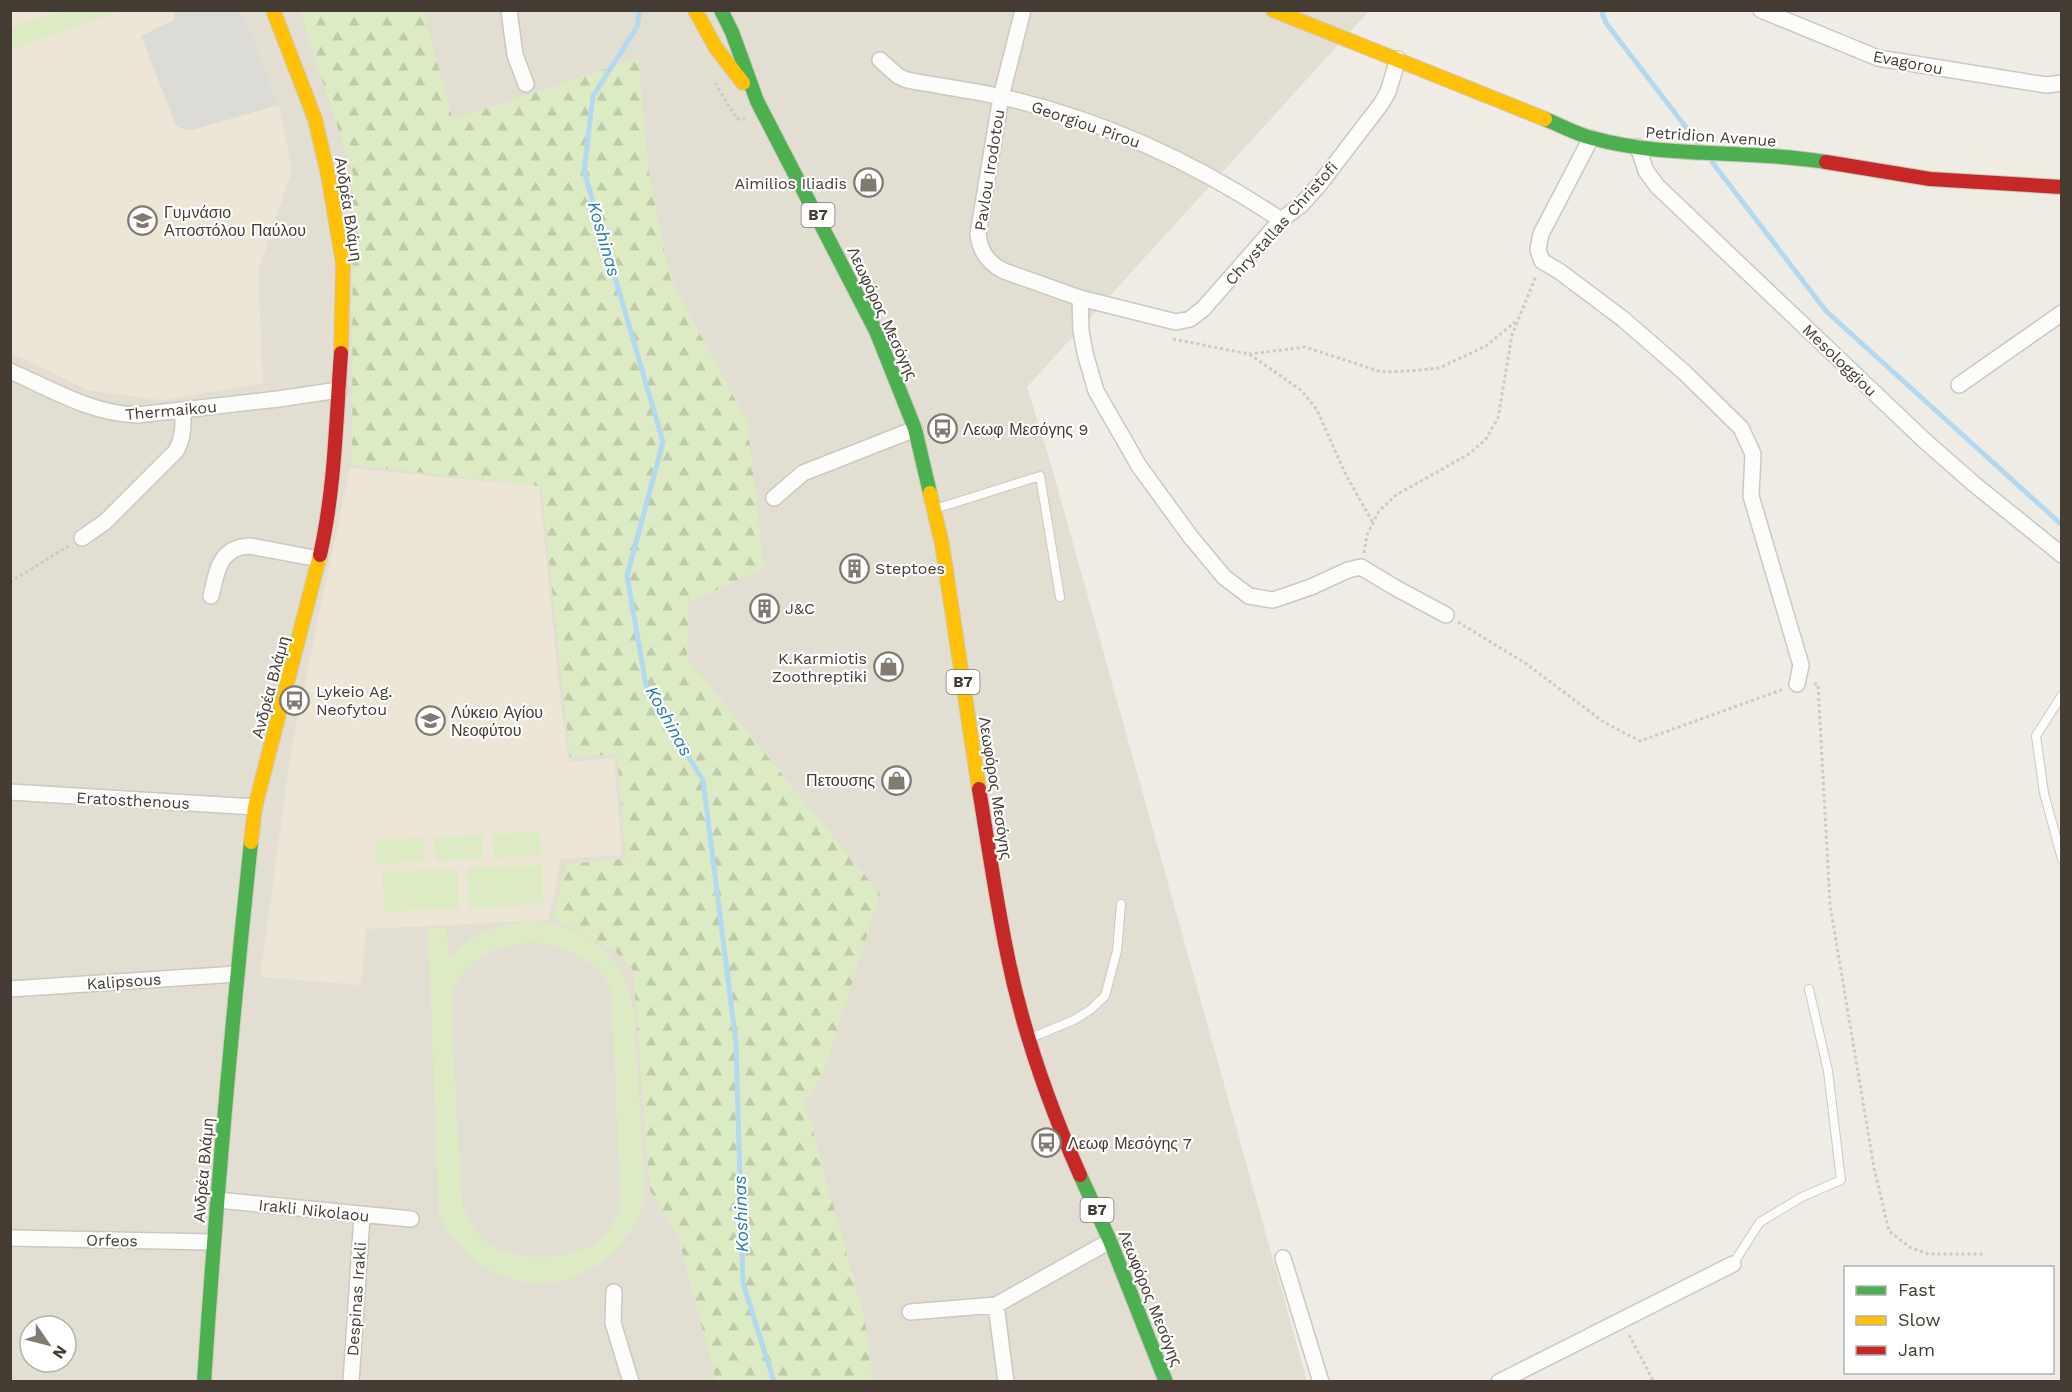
<svg xmlns="http://www.w3.org/2000/svg" width="2072" height="1392" font-family="'Work Sans',sans-serif">
<style>
.residential{fill:#e3ded2;fill-rule:evenodd}
.education{fill:#ede6d6}
.forest{fill:url(#forest-firs)}
.garden{fill:#dcebc3;fill-rule:evenodd}
.parking{fill:#dddbd6}
.lines{fill:none;stroke-linecap:round;stroke-linejoin:round}
.stream{stroke:#b2d9f0;stroke-width:5}
.lane-casing{stroke:#cbc8c1;stroke-width:10}
.street-casing{stroke:#cbc8c1;stroke-width:18}
.fast-casing{stroke:#cec9bb;stroke-width:16}
.slow-casing{stroke:#cec9bb;stroke-width:16}
.jam-casing{stroke:#cec9bb;stroke-width:16}
.path{stroke:#cdcac5;stroke-width:3;stroke-dasharray:3 3;stroke-linecap:butt}
.lane{stroke:#fcfcfb;stroke-width:8}
.street{stroke:#fcfcfb;stroke-width:15}
.fast{stroke:#4caf50;stroke-width:14}
.slow{stroke:#ffc107;stroke-width:14}
.jam{stroke:#c62828;stroke-width:14}
.labels{text-anchor:middle;stroke-width:4.5;stroke-linejoin:round;paint-order:stroke}
.shield{fill:#fff;stroke:#7c7670;stroke-width:1.5}
.shield-label{font-size:15px;font-weight:bold;fill:#443c32}
.street-label{font-size:16px;fill:#443c32;stroke:#fff}
.poi-label{font-size:16px;fill:#443c32;stroke:#fff;text-anchor:start}
.water-label{font-size:18px;font-style:italic;fill:#257bb5;stroke:#fff}
</style>
<defs>
<pattern id="forest-firs" width="22" height="20" patternUnits="userSpaceOnUse" patternTransform="scale(1.5)"><rect width="22" height="20" fill="#dcebc3"/><path d="M5 1l3.5 6h-7zM16 11l3.5 6h-7z" fill="#becaa8"/></pattern>
</defs>
<rect width="100%" height="100%" fill="#eeece5"/>
<path class="residential" d="M10 11H1369L1027 387 1050 461 1307 1381H11ZM30 1326H66V1362H30Z"/>
<path class="education" d="M10 11H242L279 105 292 170 258 272 263 383 161 400 87 390 11 353Z
M350 468 539 486 560 697 569 762 614 758 622 855 561 859 549 920 366 929 361 985 260 977 292 745Z"/>
<path class="forest" d="M300 11H423L453 120 638 58 649 174 670 278 747 422 764 568 688 603 687 658 880 894 824 1071 805 1102 865 1321 872 1381H716L678 1236 650 1190 633 970 616 952 553 917 567 864 626 859 617 754 570 757 541 486 352 465 353 174Z"/>
<path class="garden" d="M63 11H120L11 50V28Z
M540 832 541 855 494 858 492 834Z
M482 835 483 858 436 861 434 837Z
M423 838 424 861 377 864 376 841Z
M542 865 543 904 469 908 467 868Z
M457 869 459 908 384 912 382 872Z
M533 921C590 927 625 956 634 1013L645 1198C614 1302 488 1313 439 1216L428 929 446 928 449 957C479 931 494 925 533 921ZM536 942C567 948 596 958 611 989L621 1205C615 1217 610 1232 599 1241 571 1262 506 1264 481 1237 473 1228 467 1216 462 1205L451 1016C452 1007 450 995 453 987 454 984 459 979 461 976 479 951 507 944 536 942Z"/>
<path class="parking" d="M173 11H242L279 105 192 130 182 129 176 125 141 36 175 19Z"/>
<g class="lines">
<path class="stream" d="M640 10 637 27 593 96 584 171 663 442 627 576 647 691 703 780 736 1043 743 1283 774 1382
M1601 10 1606 23 1701 147
M1712 162 1826 311 2062 525"/>
<defs>
<path id="lane" d="M938 508 1040 476 1060 597
M2062 695 2036 736 2044 793 2062 859
M1033 1037 1074 1020 1090 1010 1105 996 1117 951 1121 904
M1733 1264 1760 1222 1802 1197 1841 1180 1828 1071 1809 989"/>
<path id="street" d="M509 10 515 55 526 84
M1023 10 1001 97 978 234C980 252 988 263 1004 271L1080 298 1176 322 1190 319 1203 309 1281 220 1301 205 1319 185 1381 104 1388 92 1398 59
M1761 10 1878 58 2046 85 2062 83
M880 60 898 76 907 80C938 86 970 90 1002 97 1103 120 1196 163 1281 220
M1591 138 1541 234 1538 250 1542 261 1559 271 1623 319 1685 373 1741 428 1753 454 1751 496 1801 665 1797 684
M1638 147 1646 171 1657 186 1925 441 1974 484 2062 555
M1080 298 1081 331 1085 353 1096 391 1139 466 1190 536 1224 577 1249 596 1273 600 1311 587 1348 570 1361 567 1394 587 1446 615
M10 371C51 389 92 414 137 415L278 399 339 390
M1959 385 2062 313
M774 498 803 473 915 429
M82 538 105 522 176 451C184 437 183 425 183 410
M211 596C217 571 219 547 250 546L319 559
M10 792 255 807
M10 989 237 974
M217 1200 411 1219
M10 1238 213 1242
M1283 1258 1321 1382
M614 1292 613 1323 631 1382
M996 1305 1006 1382
M910 1312 996 1305 1110 1241
M351 1382 362 1216
M1499 1382 1733 1264"/>
<path id="fast" d="M721 10 732 32 757 101 876 331 915 429 930 493
M1545 119C1560 125 1576 134 1592 138 1668 159 1748 149 1826 162
M1080 1175 1110 1241 1166 1382
M204 1382C216 1201 232 1021 251 842"/>
<path id="slow" d="M273 10 315 119 328 175 343 263 341 353
M695 10 716 48 743 83
M1273 10 1545 119
M930 493 942 544 979 789
M251 842 255 807 320 555"/>
<path id="jam" d="M1826 162 1930 179 2062 187
M320 555C335 489 336 420 341 353
M979 789C988 844 996 899 1007 953 1022 1029 1049 1105 1080 1175"/>
</defs>
<use href="#lane" class="lane-casing"/>
<use href="#street" class="street-casing"/>
<use href="#fast" class="fast-casing"/>
<use href="#slow" class="slow-casing"/>
<use href="#jam" class="jam-casing"/>
<path class="path" d="M715 83 737 119H745
M1173 339 1249 354 1301 390 1317 410 1345 473 1373 523
M1249 354 1305 347 1382 372 1409 371 1439 368 1486 346 1515 322
M1364 553 1367 535 1379 511 1396 495 1469 454 1486 439 1498 418 1512 335 1536 276
M10 582 70 545
M1458 622 1525 663 1605 723 1640 741 1784 689
M1814 684H1818L1830 905 1874 1168 1889 1231 1911 1248 1929 1254H1984
M1629 1335 1654 1382"/>
<use href="#lane" class="lane"/>
<use href="#street" class="street"/>
<use href="#fast" class="fast"/>
<use href="#slow" class="slow"/>
<use href="#jam" class="jam"/>
</g>
<defs>
<symbol id="shop-ring" viewBox="-11 -11 22 22"><circle r="9.5" fill="#fff" stroke="#807a71" stroke-width="1.5"/><path d="M-5-2.5h2.3a2.7 3.5 0 0 1 5.4 0H5L5.5 6h-11ZM-1.5-2.5h3a1.5 2.3 0 0 0-3 0Z" fill="#807a71"/></symbol>
<symbol id="school-ring" viewBox="-11 -11 22 22"><circle r="9.5" fill="#fff" stroke="#807a71" stroke-width="1.5"/><path d="M0-5L7-2L0 1L-7-2ZM-4 1L0 2.5L4 1V4Q0 6-4 4Z" fill="#807a71"/></symbol>
<symbol id="bus-ring" viewBox="-11 -11 22 22"><circle r="9.5" fill="#fff" stroke="#807a71" stroke-width="1.5"/><path d="M-5-6H5V4H4V6H2V4H-2V6H-4V4H-5ZM-3.5-4V0h7V-4ZM-3.5 1.2v1.5H-2V1.2ZM2 1.2v1.5H3.5V1.2Z" fill="#807a71"/></symbol>
<symbol id="building-ring" viewBox="-11 -11 22 22"><circle r="9.5" fill="#fff" stroke="#807a71" stroke-width="1.5"/><path d="M-4-6H4V6H1V3H-1V6H-4ZM-2.5-4.3h1.7v1.8h-1.7ZM.8-4.3h1.7v1.8H.8ZM-2.5-1h1.7V.8h-1.7ZM.8-1h1.7V.8H.8Z" fill="#807a71"/></symbol>
</defs>
<g fill-rule="evenodd">
<use href="#shop-ring" x="852" y="166" width="33" height="33"/>
<use href="#school-ring" x="126" y="204" width="33" height="33"/>
<use href="#bus-ring" x="926" y="412" width="33" height="33"/>
<use href="#building-ring" x="838" y="552" width="33" height="33"/>
<use href="#building-ring" x="748" y="592" width="33" height="33"/>
<use href="#shop-ring" x="872" y="650" width="33" height="33"/>
<use href="#bus-ring" x="278" y="684" width="33" height="33"/>
<use href="#school-ring" x="414" y="704" width="33" height="33"/>
<use href="#shop-ring" x="880" y="764" width="33" height="33"/>
<use href="#bus-ring" x="1030" y="1126" width="33" height="33"/>
</g>
<g class="labels">
<g class="shield">
<rect x="801.5" y="203" width="33" height="24" rx="4.5"/>
<rect x="946.5" y="670" width="33" height="24" rx="4.5"/>
<rect x="1080.5" y="1198" width="33" height="24" rx="4.5"/>
</g>
<g class="shield-label">
<text x="818" y="220">B7</text>
<text x="963" y="687">B7</text>
<text x="1097" y="1215">B7</text>
</g>
<g class="street-label">
<text transform="translate(1908 62) rotate(11)" y="6">Evagorou</text>
<text transform="translate(1086 124) rotate(19)" y="6">Georgiou Pirou</text>
<text transform="translate(1711 136) rotate(4)" y="6">Petridion Avenue</text>
<text transform="translate(989 170) rotate(-81)" y="6">Pavlou Irodotou</text>
<text transform="translate(349 209) rotate(81)" y="6">Ανδρέα Βλάμη</text>
<text transform="translate(1281 223) rotate(-48)" y="6">Chrystallas Christofi</text>
<text transform="translate(883 313) rotate(65)" y="6">Λεωφόρος Μεσόγης</text>
<text transform="translate(1840 360) rotate(44)" y="6">Mesologgiou</text>
<text transform="translate(171 410) rotate(-5)" y="6">Thermaikou</text>
<text transform="translate(270 687) rotate(-75)" y="6">Ανδρέα Βλάμη</text>
<text transform="translate(996 788) rotate(81)" y="6">Λεωφόρος Μεσόγης</text>
<text transform="translate(133 800) rotate(3)" y="6">Eratosthenous</text>
<text transform="translate(124 981) rotate(-4)" y="6">Kalipsous</text>
<text transform="translate(203 1170) rotate(-85)" y="6">Ανδρέα Βλάμη</text>
<text transform="translate(314 1210) rotate(6)" y="6">Irakli Nikolaou</text>
<text transform="translate(112 1240) rotate(1)" y="6">Orfeos</text>
<text transform="translate(1151 1298) rotate(68)" y="6">Λεωφόρος Μεσόγης</text>
<text transform="translate(356 1299) rotate(-86)" y="6">Despinas Irakli</text>
</g>
<g class="poi-label">
<text x="847" y="189" text-anchor="end">Aimilios Iliadis</text>
<text x="164" y="218">Γυμνάσιο<tspan x="164" dy="18">Αποστόλου Παύλου</tspan></text>
<text x="963" y="435">Λεωφ Μεσόγης 9</text>
<text x="875" y="574">Steptoes</text>
<text x="785" y="614">J&amp;C</text>
<text x="867" y="664" text-anchor="end">K.Karmiotis<tspan x="867" dy="18">Zoothreptiki</tspan></text>
<text x="316" y="697">Lykeio Ag.<tspan x="316" dy="18">Neofytou</tspan></text>
<text x="451" y="718">Λύκειο Αγίου<tspan x="451" dy="18">Νεοφύτου</tspan></text>
<text x="875" y="786" text-anchor="end">Πετουσης</text>
<text x="1068" y="1149">Λεωφ Μεσόγης 7</text>
</g>
<g class="water-label">
<text transform="translate(604 239) rotate(74)" y="6">Koshinas</text>
<text transform="translate(669 721) rotate(61)" y="6">Koshinas</text>
<text transform="translate(741 1214) rotate(-92)" y="6">Koshinas</text>
</g>
</g>
<rect width="2072" height="1392" fill="none" stroke="#443c32" stroke-width="24"/>
<rect x="1844" y="1266" width="210" height="108" fill="#ffffff" stroke="#b4b1ad" stroke-width="1.5"/>
<rect x="1856" y="1286" width="30" height="9" fill="#4caf50" stroke="#b4b1ad" stroke-width="1.5"/>
<text x="1898" y="1296" font-size="18" fill="#443c32">Fast</text>
<rect x="1856" y="1316" width="30" height="9" fill="#ffc107" stroke="#b4b1ad" stroke-width="1.5"/>
<text x="1898" y="1326" font-size="18" fill="#443c32">Slow</text>
<rect x="1856" y="1346" width="30" height="9" fill="#c62828" stroke="#b4b1ad" stroke-width="1.5"/>
<text x="1898" y="1356" font-size="18" fill="#443c32">Jam</text>
<g transform="translate(48 1344) rotate(125)"><circle r="28" fill="#ffffff" stroke="#b4b1ad" stroke-width="1.5"/>
<path d="M0-4.5L10 22L0 15L-10 22Z" fill="#807a71"/>
<text y="-9" font-size="16" font-weight="bold" text-anchor="middle" fill="#443c32">N</text>
</g>
</svg>
